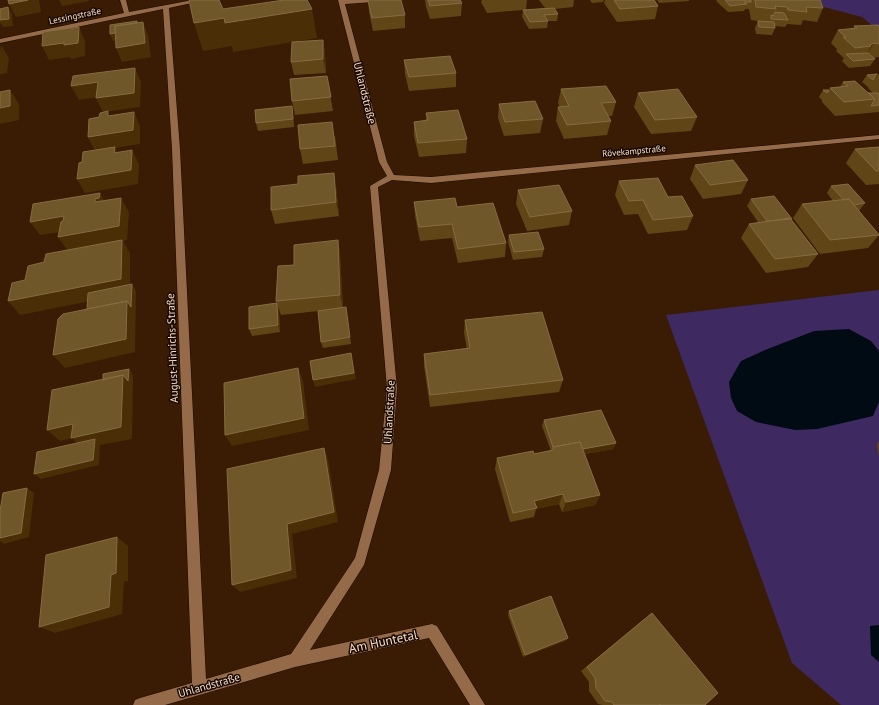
<svg xmlns="http://www.w3.org/2000/svg" width="879" height="705" font-family="'PT Sans',sans-serif">
<style>
.green{fill:#3e2a60}
.water{fill:#000b14}
.lines{fill:none;stroke-linecap:round;stroke-linejoin:round}
.minor-casing{stroke:#1b0800;stroke-width:1}
.minor{fill:#946a49;fill-rule:evenodd}
.wall{fill:#604616}
.shaded-wall{fill:#4a2f06}
.building{fill:#705729;stroke:#856c42}
.labels{text-anchor:middle;stroke-width:3;stroke-linejoin:round;paint-order:stroke}
.far-street-label{font-size:9px;fill:#f5ddcb;stroke:#190901}
.street-label{font-size:11px;fill:#f5ddcb;stroke:#190901}
.near-street-label{font-size:13px;fill:#f5ddcb;stroke:#190901}
</style>
<rect width="100%" height="100%" fill="#391c03"/>
<path class="green" d="M797 0H879V31L862 17Z
M879 290V705H841L792 663 666 315Z"/>
<path class="water" d="M849 329 871 341 879 351V402L873 416 817 429 795 430 756 422 737 411 731 398 729 382 741 361 765 350 814 331Z
M879 625V662L871 655 870 626Z"/>
<g class="lines">
<defs>
<path id="minor" d="M120 0H126L129 12 193 0H205L169 8 180 149 206 679 291 654 355 558 379 470 387 388 370 186 387 176 379 162 338 0H376L373 2 345 4 387 162 394 175 431 177 879 135V139L431 183 392 180 378 187 397 388 391 470 364 565 310 650 432 624 437 626 485 705H470L429 638 295 667 165 705H133L135 700 140 698 192 683 172 149 163 9 0 43V39L124 13Z"/>
</defs>
<use href="#minor" class="minor-casing"/>
<use href="#minor" class="minor"/>
</g>
<path class="wall" d="M368 0 405 15V28L373 31 369 12Z
M425 0H460L462 3 461 16 430 19 426 7Z
M482 0H487V1V0H527L526 10 545 8 539 0H574L573 7 555 9 558 14 557 21H548L547 28 529 29 522 17 523 10 487 13 481 2Z
M590 0H604L603 2 592 3Z
M605 0H654L658 6 655 19 617 22 604 3Z
M657 0H689V1L659 3Z
M717 0H820L823 8 817 22 803 20 801 25 787 24 785 27 775 26V28L772 35 756 34 755 28 758 21 751 20 749 9H745L744 11 728 12 716 1Z
M854 26H879V57L873 58 875 59 870 66 849 68 842 61 844 58 836 51 837 49 831 43 838 30 853 29Z
M323 40 325 54 326 73 294 75 291 62Z
M404 60 456 73V87L409 91 405 74Z
M879 74V112L835 116 822 102V100L819 97 823 90H829L830 88 840 87 843 82 868 93H873L868 88V87L862 82 867 75Z
M327 76 333 111 295 115 292 101Z
M561 89 616 102 612 116H608L611 121 607 135 564 139 556 121 558 107H560L558 103Z
M638 93 697 117 691 131 651 134 634 107Z
M499 104 543 119 540 133 504 136 498 118Z
M293 113 294 127 258 131 256 123Z
M426 113 467 139 466 153 419 157 414 136V122L426 121Z
M335 136 338 160 303 164 300 149Z
M879 147V184L866 185 846 163 855 149Z
M695 165 748 180 741 194 703 199 690 179Z
M619 181 668 197 693 216 687 230 648 234 638 214 624 215 615 195Z
M298 184 336 187 339 216 275 224 271 210Z
M831 186 865 203 859 211 879 234V235L868 248 820 254 793 218 802 204 833 201 827 193Z
M518 190 572 211 569 225 527 231 516 204Z
M751 199 792 219 791 220 818 254 808 267 766 273 741 238 749 224 758 222 747 206Z
M414 202 457 207 506 243 505 257 458 263 452 238 420 241 415 216Z
M509 235 544 249 542 257 513 260 508 242Z
M338 240 340 254 343 308 346 307 351 344 323 348 321 342 328 310 281 315 276 301 294 265Z
M279 310 280 332 252 336 249 329Z
M465 320 563 380 559 392 430 407 424 366V354L467 349 464 333Z
M544 420 616 443 613 449 585 454 600 495 595 505 562 512 559 504 536 509 534 517 510 522 495 469 497 458 534 454 551 451 542 426Z
M879 442V457L877 444Z
M509 611 568 638 565 641 523 657 508 615Z
M644 619 705 705H603L598 704 589 691V682L581 671Z"/>
<path class="shaded-wall" d="M28 0H39L41 12 16 17 9 4Z
M59 0H88L89 1 62 6Z
M8 7 12 14 13 26 3 27 0 22V20Z
M312 9 317 38 233 52 232 46 203 51 194 23 224 18Z
M137 21 140 28 141 36 113 41 110 34Z
M143 22 148 35 151 57 122 62 116 48Z
M79 27 85 41V56L71 59 70 57 49 60 42 46Z
M323 40 325 54 326 73 323 59Z
M874 43 866 56 865 57 871 46 870 45Z
M1 45 9 58 7 73 0 74V51Z
M135 68 141 82 140 107 103 112 96 98Z
M98 82 105 96 79 100 71 86Z
M10 90 19 104V120L0 124V108Z
M134 112 140 126V144L115 148 122 161 95 151 88 137Z
M132 150 139 164 138 184 85 193 77 179Z
M334 173 336 187 339 216 336 202Z
M100 193 108 207 95 202V199Z
M121 198 129 212 127 240 123 241 130 253V293L20 315 8 301 68 251 58 237Z
M64 216 73 230 40 235 30 222Z
M338 240 340 254 343 308 340 295Z
M132 284 136 291 135 352 65 368 53 355 127 301Z
M277 303 279 310 280 332 278 325Z
M351 353 356 379 315 387 313 380Z
M298 368 303 381 309 430 232 446 225 435Z
M129 369 133 376 132 439 100 445 99 465 41 479 34 474 83 449 72 438 60 441 47 430 123 375Z
M616 443 613 449 576 456 579 450Z
M324 448 328 459 338 522 292 534 297 578 240 592 232 585 287 524Z
M27 488 34 493 29 537 4 544 0 541V538Z
M563 494 559 504 536 509 537 508 534 501Z
M600 495 595 505 562 512 566 502Z
M117 537 128 546V581L124 582 122 614 55 633 39 627 111 575Z
M568 638 565 641 523 657 525 655Z"/>
<path class="building" d="M8 0H28L9 4Z
M189 0H219L223 9 284 0H307L312 9 225 23 224 18 194 23Z
M368 0H401L405 15 372 18Z
M428 0H460L462 3 430 6Z
M614 0H654L658 6 620 9Z
M725 0H751V2H744L747 4 730 6Z
M755 0H820L823 8 806 7 807 12 788 10 787 7 775 6 776 9 756 7Z
M8 7 9 19 0 20V9Z
M554 8 558 14 544 15 548 21 530 22 523 10Z
M775 12 784 13 788 20 771 19V15L773 16Z
M137 21V23L115 26V33L110 34V25Z
M758 21 774 22 775 28 759 27Z
M143 22 145 43 116 48 115 26Z
M878 25 879 26V44L874 43 870 45 871 46 855 48 843 37H846L838 30 857 28 854 26Z
M79 27 78 43 64 45V43L42 46 43 32Z
M323 40V59L291 62 292 42Z
M868 53 875 59 853 61 846 54Z
M450 56 456 73 409 77 404 60Z
M135 68 134 93 96 98 98 82 71 86 73 76Z
M876 74 873 80 867 75 877 74Z
M327 76 331 97 292 101 290 79Z
M855 81 875 99 844 102 830 88 848 86 843 82Z
M606 86 616 102 601 103 611 121 567 125 558 107 569 106 561 89Z
M678 89 697 117 655 120 638 93Z
M10 90V106L0 108V92Z
M823 90H829L827 93Z
M868 93H878L879 94V105L871 106 875 99Z
M535 101 543 119 505 122 499 104Z
M292 106 293 119 256 123 255 110Z
M458 110 467 139 418 143 414 122 428 120 426 113Z
M108 111V116L134 112 133 130 88 137 89 119 99 117 100 113Z
M332 122 335 146 300 149 298 125Z
M115 147 114 153 132 150 131 170 77 179 79 163 82 162 83 152Z
M879 147V171H876L855 149Z
M733 160 748 180 710 185 695 165Z
M334 173 336 202 271 210V187L298 184V176Z
M658 178 668 197 682 196 693 216 653 220 643 200 629 201 619 181Z
M848 184 865 203 854 205 849 199 844 200 831 186Z
M559 185 572 211 530 217 518 190Z
M100 193 99 198 95 199V202L121 198 119 226 58 237 61 222 63 221 64 216 30 222 33 204Z
M774 196 792 219 767 221 751 199Z
M455 198 457 207 493 203 506 243 458 249 452 224 419 227 414 202Z
M849 199 879 235 830 240 802 204Z
M790 218 818 254 775 259 749 224Z
M538 232 544 249 514 252 509 235Z
M122 240 121 279 8 301 12 283 25 280 28 266 44 262 46 254Z
M338 240 340 295 276 301 278 266 294 265V245Z
M132 284 131 307 127 301 87 309 88 293Z
M127 301 126 339 53 355 58 319 63 314Z
M277 303 278 325 249 329V307Z
M346 307 350 337 321 342 318 311Z
M542 312 563 380 430 395 424 354 470 348 465 320Z
M351 353 354 373 313 380 310 361Z
M298 368 304 418 225 435 224 383Z
M129 369 128 381 123 375 103 380V374Z
M123 375 121 427 71 438 73 424 47 430 52 390Z
M601 410 616 443 583 449 580 442 553 447 544 420Z
M95 439 93 460 34 474 37 452Z
M580 442 600 495 566 502 563 494 534 501 537 508 513 513 497 458 533 451 534 454 553 450V447Z
M324 448 334 512 287 524 291 570 232 585 227 469Z
M27 488 21 533 0 538V511L3 493Z
M117 537 116 573 111 575 109 607 39 627 46 555Z
M551 596 568 638 525 655 509 611Z
M652 613 718 693 705 705H660V704L659 705H614L612 702 605 701 596 688 595 678 587 667Z"/>
<g class="labels">
<g class="far-street-label">
<text transform="translate(75 16) rotate(-12)" y="3">Lessingstraße</text>
<text transform="translate(634 151) rotate(-5)" y="3">Rövekampstraße</text>
</g>
<g class="street-label">
<text transform="translate(365 93) rotate(76)" y="4">Uhlandstraße</text>
<text transform="translate(172 348) rotate(-92)" y="4">August-Hinrichs-Straße</text>
<text transform="translate(389 412) rotate(-87)" y="4">Uhlandstraße</text>
<text transform="translate(209 685) rotate(-16)" y="4">Uhlandstraße</text>
</g>
<g class="near-street-label">
<text transform="translate(383 641) rotate(-12)" y="5">Am Huntetal</text>
</g>
</g>
</svg>
